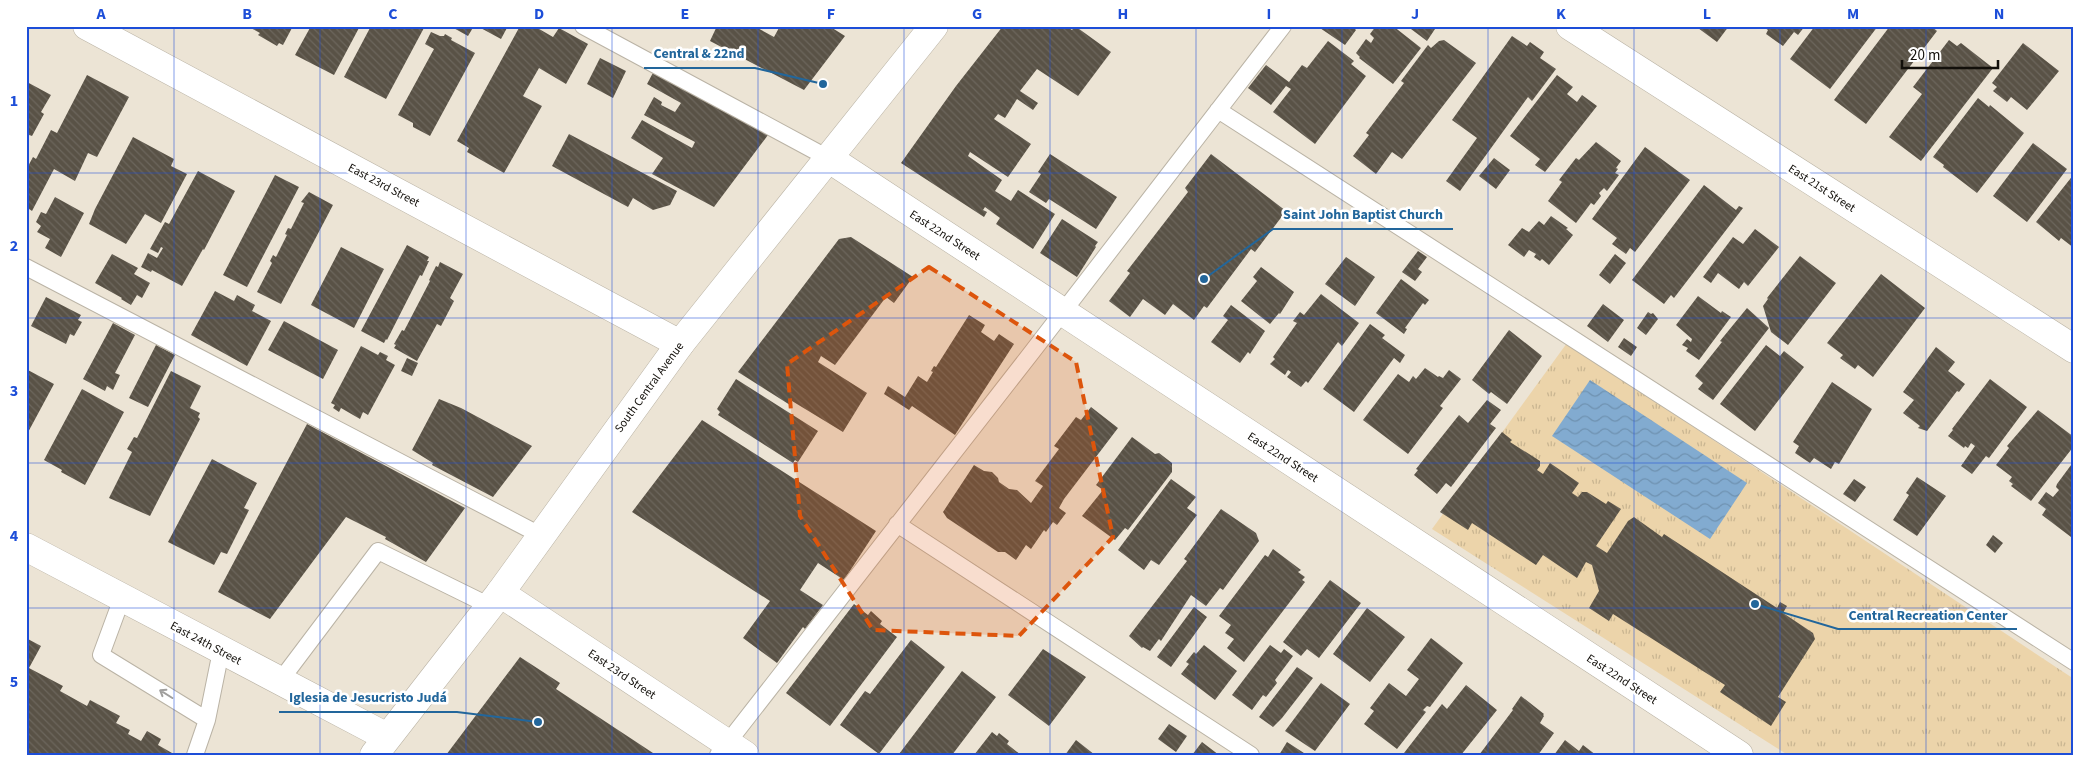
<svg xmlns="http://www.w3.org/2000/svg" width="2100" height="781" font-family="'Source Sans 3',sans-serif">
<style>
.park{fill:url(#park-tufts)}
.water{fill:url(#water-waves)}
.building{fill:url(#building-back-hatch)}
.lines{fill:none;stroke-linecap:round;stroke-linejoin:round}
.lane-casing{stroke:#bab3a5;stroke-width:18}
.street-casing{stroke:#bab3a5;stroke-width:29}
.primary-casing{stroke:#bab3a5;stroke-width:29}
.lane{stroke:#fff;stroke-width:16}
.street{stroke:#fff;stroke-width:28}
.primary{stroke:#fff;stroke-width:28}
.oneway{stroke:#a09f9d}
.marked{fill:#dd550c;fill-opacity:0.2;stroke:#dd550c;stroke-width:4;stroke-dasharray:10 6;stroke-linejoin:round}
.grid{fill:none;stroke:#1d4ed8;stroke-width:1;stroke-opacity:0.55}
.labels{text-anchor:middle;stroke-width:5;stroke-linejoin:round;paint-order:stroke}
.street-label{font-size:12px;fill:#120f0a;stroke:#fff}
.leader{fill:none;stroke:#22669b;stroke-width:2}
.callout-dot{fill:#22669b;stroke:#fff;stroke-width:2}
.callout-label{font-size:14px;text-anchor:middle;font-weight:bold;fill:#22669b;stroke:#fff;stroke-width:5;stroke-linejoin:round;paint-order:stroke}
.neatline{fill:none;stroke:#1d4ed8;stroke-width:2}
.grid-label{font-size:16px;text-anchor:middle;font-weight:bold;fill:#1d4ed8}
</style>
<defs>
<pattern id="park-tufts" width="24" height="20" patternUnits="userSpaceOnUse" patternTransform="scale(1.25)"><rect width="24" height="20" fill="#ecd4aa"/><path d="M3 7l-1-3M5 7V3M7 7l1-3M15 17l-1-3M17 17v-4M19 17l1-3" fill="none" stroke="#c9b591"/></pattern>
<pattern id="water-waves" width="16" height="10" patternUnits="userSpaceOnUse" patternTransform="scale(1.25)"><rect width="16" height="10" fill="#82abd0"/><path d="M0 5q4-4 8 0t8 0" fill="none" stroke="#6f92b1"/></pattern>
<pattern id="building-back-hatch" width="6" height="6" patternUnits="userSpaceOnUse" patternTransform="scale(1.25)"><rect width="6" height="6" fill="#595246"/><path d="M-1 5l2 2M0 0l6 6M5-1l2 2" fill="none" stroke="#6c665c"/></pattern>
</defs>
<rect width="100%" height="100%" fill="#ece4d5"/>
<path class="park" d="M1567 343 2074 679V755H1788L1432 529Z"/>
<path class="water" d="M1590 380 1747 483 1710 539 1552 436Z"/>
<path class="building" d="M247 26H293L283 45 279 43 277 46 258 35 260 33Z
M311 26H360L334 75 295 55Z
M371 26H425L386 99 344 77Z
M450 26H474L468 36Z
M477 26H508L501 39Z
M520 26H534L553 37 559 28 588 44 566 84 539 68 523 96 542 106 504 173 467 152 469 148 457 141Z
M717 26H754L774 37 780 26H796L802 29 804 26H829L845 36 804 90 710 41Z
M1003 26H1066L1072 30 1075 26 1111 52 1078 96 1037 69 1020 91 1038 103 1033 110 1017 99 1005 118 998 114 994 119 1031 144 1008 177 970 152 968 156 1002 180 995 191 1011 201 1000 218 985 207 983 210 987 212 984 217 901 163 956 86Z
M1317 26H1352L1356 30 1345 45Z
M1376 26H1393L1421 48 1393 84 1359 58 1360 57 1356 53 1366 39 1371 43 1374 38 1370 34Z
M1407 26H1437L1427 41Z
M1700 26H1729L1717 42 1698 28Z
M1762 26H1805L1798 35 1794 32 1783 46 1766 34 1768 30Z
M1815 26H1878L1830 89 1790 59Z
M1890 26H1931L1937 31 1866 124 1834 100Z
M431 32 440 36H444L445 34 452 38 451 40 475 53 430 136 413 127V123L398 115 434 49 425 44Z
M1512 36 1527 46 1530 42 1544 52 1540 58 1556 69 1532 101 1528 97 1460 191 1446 181 1477 138 1452 120Z
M1444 40 1476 63 1402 159 1392 152 1376 174 1353 156 1369 135 1366 133 1404 83 1401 81 1428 45 1431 48 1439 41Z
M1949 40 1957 46 1961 43 1993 68 1921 161 1889 137 1922 94 1913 87Z
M1328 41 1354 61 1351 64 1366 76 1315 144 1273 112 1291 89 1286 86 1271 105 1248 88 1266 65 1289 82 1302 65 1307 68Z
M2023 43 2059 71 2027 110 2011 97 2007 102 1993 91 1997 87 1992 83Z
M600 58 626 71 613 98 587 84Z
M655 69 771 131 714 207 652 174 663 158 631 138 642 120 692 148 695 142 644 115 654 97 662 102 661 105 675 112 681 103 647 84Z
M87 75 129 97 97 157 88 153 75 181 54 169 32 211 29 209 26 215V170L33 157 36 159 51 130 57 133Z
M1557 75 1573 87 1567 94 1577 102 1582 95 1597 106 1545 172 1535 165 1540 159 1510 136Z
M27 82 51 95 41 112 44 114 32 136 29 135 26 140Z
M1978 98 1989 107 1990 105 2024 133 1977 193 1943 167 1944 165 1933 157Z
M569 134 677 191 670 205 653 210 633 198 628 207 552 166Z
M133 137 174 159 171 166 187 174 161 223 145 214 126 244 89 224 95 209Z
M1596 142 1621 161 1616 168 1618 169 1615 173 1619 175 1607 191 1604 188 1599 193 1601 196 1594 205 1591 203 1576 223 1548 201 1562 182 1559 180 1576 158 1579 160Z
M2033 143 2067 169 2027 222 1993 196Z
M1645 147 1690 180 1635 252 1630 248 1626 254 1612 244 1617 238 1592 219Z
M1050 154 1117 197 1096 229 1049 199 1046 203 1029 192 1041 174 1038 172Z
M1211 154 1286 211 1255 252 1251 249 1207 308 1204 306 1194 320 1173 304 1165 315 1143 299 1130 317 1109 301 1130 273 1127 271 1188 192 1185 188Z
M1494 158 1510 170 1496 189 1479 176Z
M198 171 235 191 204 250 203 249 182 286 152 270 151 272 141 267 148 253 157 258 163 248 161 247 158 253 150 249 165 222 169 224Z
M2074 174V248L2061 238 2059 241 2036 222Z
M275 175 299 187 247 287 223 275Z
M1704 185 1736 210 1739 206 1743 208 1674 298 1671 295 1664 304 1632 280Z
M1018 190 1055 214 1033 249 996 224Z
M309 192 333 205 281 304 257 292 272 263 270 261 273 255 276 257 287 235 285 234 288 228 291 229 304 203 301 202Z
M55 197 84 213 61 257 45 248 50 239 37 232 41 226 36 222 41 212 46 214Z
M1551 216 1568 228 1566 229 1573 235 1549 265 1542 259 1540 261 1534 257 1536 254 1529 250 1524 257 1508 245 1522 228 1529 232 1539 221 1544 225Z
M1062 219 1098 242 1095 246 1096 247 1077 277 1040 253Z
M1755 229 1779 247 1748 286 1744 282 1739 289 1718 273 1711 283 1703 277 1733 237 1743 244Z
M851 237 913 277 894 303 886 297 835 365 821 356 818 362 867 393 843 432 792 401 790 405 738 372 839 239Z
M407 245 429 257 427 261H429L422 276 420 275 387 340 386 339 384 343 361 331Z
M341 247 384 269 354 328 311 305Z
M1418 251 1427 257 1418 269 1422 272 1415 281 1402 272Z
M112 254 138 268 134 274 150 283 142 298 137 295 131 305 121 299 122 298 95 283Z
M1615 254 1626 263 1610 284 1599 275Z
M1800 256 1836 283 1788 345 1771 332 1763 306 1768 299 1767 298Z
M1346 257 1375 277 1355 306 1325 284Z
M440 262 463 274 450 298 454 301 441 326 437 324 417 361 394 348 396 345 394 344 402 330 404 331 430 281 429 280 436 266 438 267Z
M1261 267 1294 292 1280 314 1279 313 1270 324 1241 301 1257 281 1253 277Z
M1881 274 1925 308 1873 377 1858 365 1855 369 1840 358 1843 355 1827 343Z
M1401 279 1429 300 1425 305 1423 303 1405 328 1407 329 1404 334 1376 313Z
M215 291 234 301 237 295 255 305 252 311 271 321 247 366 191 335Z
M1321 294 1359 323 1342 346 1338 342 1308 383 1306 381 1301 387 1287 377 1291 372 1288 370 1285 375 1270 364 1275 359 1273 357 1297 323 1293 321 1300 312 1304 315Z
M1698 296 1721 313 1722 311 1731 317 1699 360 1686 351 1688 348 1682 345 1687 339 1691 342 1692 339 1676 325Z
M46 297 81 315 78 320 82 322 74 336 70 334 66 344 31 326Z
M1603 304 1624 320 1608 342 1587 326Z
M1231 305 1265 331 1250 354 1248 352 1240 363 1211 342 1228 320 1223 316Z
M1747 308 1769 328 1713 400 1698 389 1703 383 1695 376 1722 342 1720 341Z
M1648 312 1651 314 1653 313 1658 319 1646 335 1637 328Z
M969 315 985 325 981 332 994 341 999 334 1014 344 955 435 912 406 909 410 884 394 888 386 905 397 918 376 927 382 933 372 931 371 934 366 936 367Z
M284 321 338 350 323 379 268 350Z
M113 323 135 335 115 373 120 375 113 390 107 386 105 391 83 379Z
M1370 324 1385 335 1382 338 1405 355 1400 363 1394 358 1354 412 1323 389Z
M1509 330 1542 356 1507 404 1491 392 1489 394 1472 380Z
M1624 338 1637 347 1631 356 1618 347Z
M156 345 175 355 148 407 129 398Z
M1766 345 1780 356 1784 351 1804 367 1755 431 1720 404Z
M361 346 378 355 380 352 388 356 386 360 395 365 368 415 363 412 360 419 341 408 339 412 333 408 335 405 331 403Z
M1936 347 1955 362 1948 371 1965 384 1959 392 1957 391 1927 431 1918 428 1920 426 1903 413 1914 400 1903 392Z
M407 358 418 363 412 376 401 371Z
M1425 368 1438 377 1439 376 1443 378 1449 370 1461 379 1440 406 1443 408 1408 454 1363 420 1398 374 1409 382 1413 376 1416 379Z
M26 369 54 384 26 436Z
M171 371 201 386 190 408 200 413 198 417 200 419 150 516 109 498 132 452 127 449 134 437 137 438Z
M736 379 818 431 798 462 795 460 793 463 718 415 720 412 717 409Z
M1990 379 2027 407 1989 458 1986 456 1972 474 1961 466 1975 446 1971 443 1968 448 1965 446 1964 448 1948 436 1953 430 1952 429Z
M1832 382 1872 409 1839 464 1835 462 1831 469 1814 458 1810 463 1795 453 1799 446 1793 442Z
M82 389 124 412 85 485 61 472 62 470 44 460Z
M439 399 461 408 532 446 493 497 432 465 433 463 412 450Z
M1487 400 1501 410 1490 424 1496 428 1451 487 1446 483 1437 494 1414 475 1418 470 1416 469 1459 415 1468 423Z
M1091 407 1118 428 1064 499 1059 508 1066 513 1057 525 1053 522 1046 532 1044 530 1031 549 1026 545 1016 560 1005 552H998L947 518 943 512 974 465 984 471 992 472 998 478 999 482 1009 489 1017 490 1031 503 1043 486 1035 481 1059 449 1054 446 1076 417 1081 420Z
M2038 410 2074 437V446L2031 501 2011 486 2013 484 2009 481 2012 477 1996 465 2009 448 2007 446Z
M702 420 876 531 844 580 818 563 800 590 823 605 805 629 803 627 777 663 743 638 770 601 632 512Z
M307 424 465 508 426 562 385 539 386 537 346 517 270 619 218 592Z
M1502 432 1512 440 1510 442 1540 461V466L1537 470 1543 474 1550 463 1579 483 1572 493 1578 497 1582 492H1587L1606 504 1608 501 1621 509 1596 546 1607 553 1628 521 1634 517 1662 537 1664 534 1777 608 1780 602 1787 606 1783 613 1813 633 1815 639 1778 697 1786 702 1771 726 1720 692 1725 685 1613 614 1609 621 1589 608 1599 591 1592 565 1586 562 1577 578 1543 555 1536 565 1472 523 1468 530 1440 512Z
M1132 437 1155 454 1159 453 1172 463V472L1128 530 1125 528 1115 540 1082 516 1103 490 1096 485Z
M212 459 257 483 244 508 249 510 227 554 221 552 214 565 168 542Z
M2074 461V533L2071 537 2042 515 2046 509 2038 503 2046 492 2053 497 2059 490 2056 487 2057 484Z
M1917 477 1946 496 1917 536 1893 520 1909 495 1906 493Z
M1171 479 1196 497 1187 508 1197 515 1159 565 1151 560 1144 570 1118 550Z
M1854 479 1866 487 1855 502 1843 494Z
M1221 509 1256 533 1259 541 1223 590 1220 588 1206 606 1191 595 1161 641 1159 639 1150 651 1143 647 1142 648 1129 636 1187 561 1184 559Z
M1993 535 2003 543 1995 553 1986 545Z
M1273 549 1301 570 1298 572 1305 577 1302 580 1305 582 1244 662 1227 648 1234 639 1225 633 1231 625 1219 616 1265 555 1268 557Z
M1330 580 1361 603 1319 658 1307 649 1301 656 1283 642Z
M854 604 868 615 871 611 882 621 880 624 897 637 830 726 786 693Z
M1194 607 1207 617 1171 667 1157 657Z
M1367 608 1405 637 1370 682 1333 654Z
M26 638 41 646 29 668 63 686 60 691 87 706 90 700 120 716 116 723 130 730 128 734 141 741 147 731 161 739 158 745 172 753 171 755H26Z
M1431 638 1463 663 1430 707 1427 706 1423 710 1426 712 1397 749 1364 724 1374 711 1370 708 1389 683 1406 696 1419 679 1407 670Z
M911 640 945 667 879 754 840 725 865 691 870 694Z
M1204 645 1237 671 1215 700 1181 674 1189 664 1186 662 1194 652 1196 654Z
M1270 645 1281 653 1284 649 1293 656 1275 680 1277 683 1266 697 1263 695 1252 710 1232 695Z
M1043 649 1086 677 1049 726 1008 695Z
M520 657 560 683 556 689 656 755H446Z
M1297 667 1313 678 1282 718 1273 727 1259 717Z
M962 671 996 697 952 755H901L899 754Z
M1321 683 1350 704 1315 751 1285 731Z
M1466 685 1497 710 1461 755H1407L1404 753 1442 704 1447 709Z
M1521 696 1544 714 1543 715 1544 716 1540 723 1554 733 1538 755H1479L1513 710 1512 709Z
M1169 724 1187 736 1176 752 1158 739Z
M992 732 997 736 999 733 1009 741 1007 744 1021 755H974Z
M1076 740 1095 755H1065Z
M1565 740 1579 751 1583 745 1596 755H1554Z
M1202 742 1219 755H1192Z
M1287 742 1307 755H1279Z"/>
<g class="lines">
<defs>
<path id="lane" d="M583 26 828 158
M1218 110 2074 662
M26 267 542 536
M897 524 1251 755
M122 598 101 655 207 720
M280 681 378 551 490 606
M195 755 207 720 221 651
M718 755 1032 352 1283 26"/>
<path id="street" d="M87 26 680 344
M1570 26 2074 349
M828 158 1739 755
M26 547 387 737
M500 593 745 755"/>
<path id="primary" d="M374 755 500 593 680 344 934 26"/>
</defs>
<use href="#lane" class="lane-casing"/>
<use href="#street" class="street-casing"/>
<use href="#primary" class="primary-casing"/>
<use href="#lane" class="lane"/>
<use href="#street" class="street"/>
<use href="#primary" class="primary"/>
</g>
<defs><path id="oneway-shaft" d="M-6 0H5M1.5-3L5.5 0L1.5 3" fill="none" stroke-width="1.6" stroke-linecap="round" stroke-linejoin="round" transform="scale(1.25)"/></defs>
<use class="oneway" href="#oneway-shaft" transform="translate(166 694) rotate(-148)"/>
<path class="marked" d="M929 267 1076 362 1113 537 1019 636 873 630 800 516 787 364Z"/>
<path class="grid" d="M174 26V755M320 26V755M466 26V755M612 26V755M758 26V755M904 26V755M1050 26V755M1196 26V755M1342 26V755M1488 26V755M1634 26V755M1780 26V755M1926 26V755M26 173H2074M26 318H2074M26 463H2074M26 608H2074"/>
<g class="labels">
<g class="street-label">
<text transform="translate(384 185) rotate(28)" y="4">East 23rd Street</text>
<text transform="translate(1822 188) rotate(33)" y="4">East 21st Street</text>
<text transform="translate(945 235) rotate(33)" y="4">East 22nd Street</text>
<text transform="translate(649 387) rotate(-54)" y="4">South Central Avenue</text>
<text transform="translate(1283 457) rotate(33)" y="4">East 22nd Street</text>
<text transform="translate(206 643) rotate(28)" y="4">East 24th Street</text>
<text transform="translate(622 674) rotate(34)" y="4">East 23rd Street</text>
<text transform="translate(1622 679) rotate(33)" y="4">East 22nd Street</text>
</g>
</g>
<path class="leader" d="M823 84L755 68H644M1204 279L1273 229H1453M1755 604L1838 629H2017M538 722L457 712H279"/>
<g class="callout-dot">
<circle cx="823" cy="84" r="5"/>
<circle cx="1204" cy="279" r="5"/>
<circle cx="1755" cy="604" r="5"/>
<circle cx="538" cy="722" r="5"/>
</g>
<g class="callout-label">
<text x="699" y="58">Central &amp; 22nd</text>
<text x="1363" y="219">Saint John Baptist Church</text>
<text x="1928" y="620">Central Recreation Center</text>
<text x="368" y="702">Iglesia de Jesucristo Judá</text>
</g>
<rect width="2100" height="781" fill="none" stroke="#ffffff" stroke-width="55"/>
<path d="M1902 60v8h96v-8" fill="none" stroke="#120f0a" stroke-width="2.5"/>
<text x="1910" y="60" font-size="15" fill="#120f0a" stroke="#ffffff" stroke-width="4" paint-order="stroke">20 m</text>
<rect x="28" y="28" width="2044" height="726" class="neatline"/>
<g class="grid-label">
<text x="101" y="19">A</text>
<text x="247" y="19">B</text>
<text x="393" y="19">C</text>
<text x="539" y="19">D</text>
<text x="685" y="19">E</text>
<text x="831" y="19">F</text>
<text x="977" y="19">G</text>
<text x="1123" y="19">H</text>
<text x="1269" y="19">I</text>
<text x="1415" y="19">J</text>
<text x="1561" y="19">K</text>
<text x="1707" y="19">L</text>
<text x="1853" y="19">M</text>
<text x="1999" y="19">N</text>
<text x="14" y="106">1</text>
<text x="14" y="251">2</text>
<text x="14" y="396">3</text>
<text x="14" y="541">4</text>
<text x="14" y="687">5</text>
</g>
</svg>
